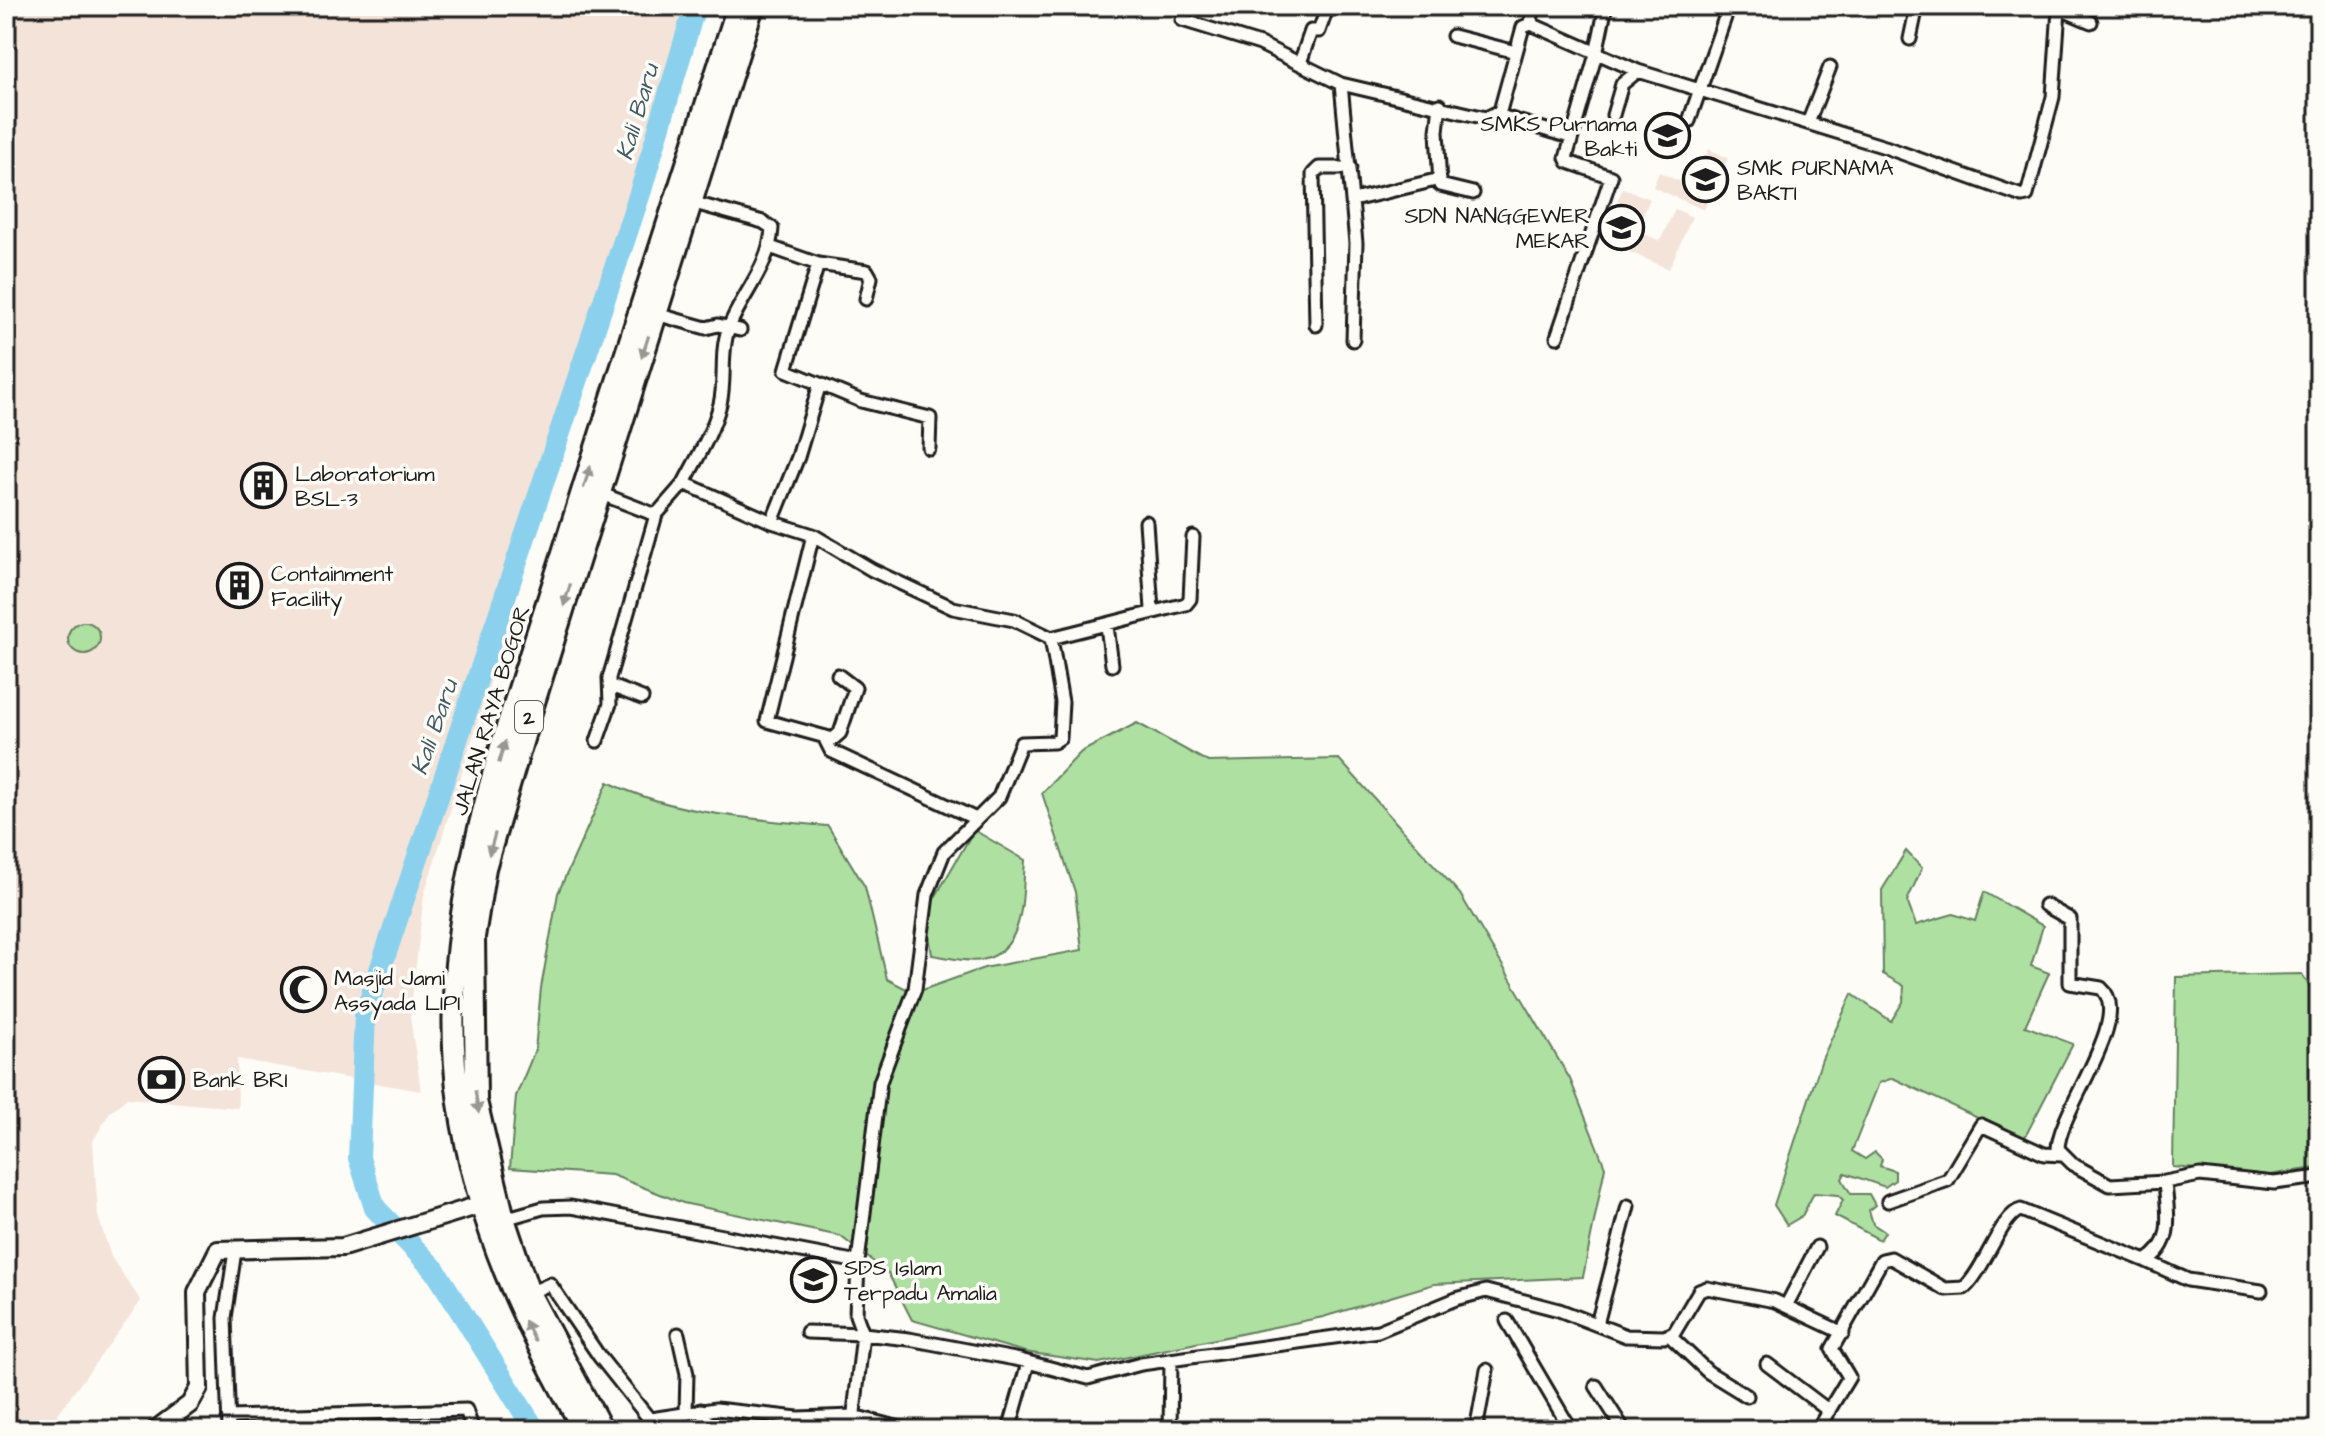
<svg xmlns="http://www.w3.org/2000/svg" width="2325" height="1436" font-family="'Architects Daughter',sans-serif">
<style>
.built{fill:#f4e3d9}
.green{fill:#aee0a2;stroke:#657e5f;stroke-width:2}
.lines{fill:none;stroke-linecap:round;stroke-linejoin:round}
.river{stroke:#8bd1ed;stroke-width:22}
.street-casing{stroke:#1c1c1c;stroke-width:17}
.secondary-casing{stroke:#1c1c1c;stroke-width:22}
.highway-casing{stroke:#1c1c1c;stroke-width:26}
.street{stroke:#fdfcf7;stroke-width:11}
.secondary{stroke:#fdfcf7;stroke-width:16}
.highway{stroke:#fdfcf7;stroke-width:20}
.oneway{fill:#989794}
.labels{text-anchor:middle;stroke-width:7;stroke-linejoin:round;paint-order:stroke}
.shield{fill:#fdfcf7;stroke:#605f5e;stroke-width:2}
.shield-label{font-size:20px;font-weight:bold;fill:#1c1c1c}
.poi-label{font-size:22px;fill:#1c1c1c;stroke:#fdfcf7;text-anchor:start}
.street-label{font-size:22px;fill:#1c1c1c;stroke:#fdfcf7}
.water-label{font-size:24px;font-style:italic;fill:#435b65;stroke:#fdfcf7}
</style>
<rect width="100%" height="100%" fill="#fdfcf7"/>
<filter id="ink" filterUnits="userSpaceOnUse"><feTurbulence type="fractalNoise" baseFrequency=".0125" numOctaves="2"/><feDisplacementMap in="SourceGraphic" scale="16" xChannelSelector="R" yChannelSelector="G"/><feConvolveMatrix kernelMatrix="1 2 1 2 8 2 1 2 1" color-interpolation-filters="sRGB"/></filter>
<g filter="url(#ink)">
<path class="built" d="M6 6H701L424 895 410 1016 421 1091 237 1059 238 1108 127 1098 110 1112 93 1141 98 1216 111 1257 141 1301 46 1430H6Z
M1709 149 1728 158 1704 210 1653 187 1659 172 1692 187Z
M1623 188 1650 199 1636 230 1660 241 1675 209 1692 217 1669 269 1600 239Z"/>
<path class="green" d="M68 638a16 16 0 1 1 32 0a16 16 0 1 1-32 0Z
M1137 723 1208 762 1339 759 1460 894 1570 1079 1605 1167 1583 1277 1434 1284 1323 1317 1099 1363 1025 1352 912 1320 888 1273 840 1236 683 1203 612 1175 510 1168 516 1096 535 1050 541 988 558 893 608 782C676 815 754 819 828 826L865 887 887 979 914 993 984 968 1082 950 1075 892 1042 793 1081 752Z
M974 830 1025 860C1022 896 1026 951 982 960 967 963 946 957 932 955L926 913Z
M1906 851 1922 868 1907 901 1916 925 1953 914 1975 921 1984 892 2043 926 2031 966 2049 973 2025 1026 2073 1044 2025 1137 2016 1136 1893 1078 1879 1083 1852 1151 1865 1159 1875 1152 1882 1159 1880 1166 1895 1171V1180L1885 1187 1845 1173 1842 1179 1851 1194H1869L1875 1205 1869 1210 1873 1224 1885 1232 1880 1240 1835 1216 1843 1200 1838 1195 1814 1193 1802 1216 1787 1225 1774 1205 1822 1059 1852 994 1891 1021 1903 1002 1904 986 1883 974 1882 890Z
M2302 974 2319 1003V1155L2315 1168 2269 1175 2173 1167 2176 977Z"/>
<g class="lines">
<path class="river" d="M535 1430 435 1270 375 1208 359 1158 365 1015 641 190 695 6"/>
<defs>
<path id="street" d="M2053 6 2091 22
M1182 20 1260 44 1341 84 1486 118 1500 111 1523 27 1531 24
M1531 24 1638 71 1885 147 2022 196 2027 195 2053 97 2059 9
M1531 24 1533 6
M1453 36 1516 52
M1910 39 1917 6
M1300 63 1311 31H1319L1328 6
M1341 84 1356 243 1353 340
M1440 105 1437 131 1440 185 1473 193
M1497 115 1570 137
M1613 115 1622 84 1638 71
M1689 121 1729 6
M1808 123 1830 67
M1353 200 1440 179
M770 247 818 264 867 271 871 278 866 299
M818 264 786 370 861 401 930 418 929 448
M656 314 706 328 718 325 740 330
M1316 325 1313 174 1319 168H1350
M1557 337 1611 177 1568 162 1566 158 1596 54 1606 6
M684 483C697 458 713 432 720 404 726 380 720 353 728 330 741 295 770 267 772 228L763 222 691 202
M599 493 656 515 684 483 772 522 813 535 872 570 953 608 1014 620 1051 638 1062 702 1060 738 1054 742 1021 743 999 797 944 852 927 895 915 989 880 1082 858 1262
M772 522 798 457 819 387
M1146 522 1152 610
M813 535 767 721 833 739 840 733 855 688 838 675
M1107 626 1112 665
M1051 638 1186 604 1190 599 1193 537
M611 686 642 698
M825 739 831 751 976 819
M597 741 610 704 609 678 656 515
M2045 905 2070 919V983L2101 988C2135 1017 2058 1111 2058 1149L2074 1165 2110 1185 2165 1182 2200 1175 2274 1183 2319 1177
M1888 1201 1948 1180 1981 1125 2044 1154 2061 1155
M504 1219 543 1208 571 1207 858 1262 856 1315 863 1334 909 1339 1020 1360 1088 1378 1141 1364 1378 1331 1456 1299 1486 1291 1559 1310 1626 1336 1664 1337 1674 1333 1699 1291 1707 1288 1775 1301 1843 1333
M2146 1261 2188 1280 2261 1291
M529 1293 550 1284 599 1356 658 1430
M1786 1306 1817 1247
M1507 1321 1571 1430
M1597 1324 1628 1206
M807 1332 863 1334 852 1430
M678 1334 687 1374 686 1411
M1670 1336 1708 1372 1747 1396
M1767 1364 1829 1411
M1596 1386 1624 1430
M701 1410 713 1430
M229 1417 466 1410 473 1430
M651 1419 716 1409 798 1418 853 1416 908 1430
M229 1430 225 1318 235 1251
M1009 1430 1028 1363
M1170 1430 1171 1360
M1476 1430 1487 1370
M1817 1430 1849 1377 1832 1349 1882 1260 1891 1258 1945 1289 1964 1288C1984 1272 2001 1214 2021 1210L2146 1261C2176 1243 2167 1212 2165 1182"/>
<path id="secondary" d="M155 1430 190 1404 199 1388 197 1292 218 1250 343 1247 483 1204"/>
<path id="highway" d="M584 1430C523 1323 477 1227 459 1103 432 915 507 732 562 556 619 372 679 189 738 6
M602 1430 529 1293 504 1219 476 1101 474 937 485 868 530 715 753 6"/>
</defs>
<use href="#street" class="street-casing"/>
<use href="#secondary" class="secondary-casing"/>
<use href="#highway" class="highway-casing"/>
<use href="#street" class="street"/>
<use href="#secondary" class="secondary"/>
<use href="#highway" class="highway"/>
</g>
<defs><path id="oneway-solid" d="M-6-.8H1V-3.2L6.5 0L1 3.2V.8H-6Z" transform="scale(2)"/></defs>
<g class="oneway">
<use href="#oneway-solid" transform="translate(645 347) rotate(108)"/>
<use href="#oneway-solid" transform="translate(587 477) rotate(-72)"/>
<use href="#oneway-solid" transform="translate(567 595) rotate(107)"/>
<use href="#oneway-solid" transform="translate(502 752) rotate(-74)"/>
<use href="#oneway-solid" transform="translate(492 844) rotate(106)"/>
<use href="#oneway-solid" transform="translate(477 1102) rotate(81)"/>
<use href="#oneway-solid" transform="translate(530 1331) rotate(-117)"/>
</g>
</g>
<defs>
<symbol id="school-ring" viewBox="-11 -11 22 22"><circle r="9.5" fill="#fdfcf7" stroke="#1c1c1c" stroke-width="1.5"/><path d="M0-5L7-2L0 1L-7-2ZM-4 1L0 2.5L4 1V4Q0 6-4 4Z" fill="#1c1c1c"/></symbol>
<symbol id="university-ring" viewBox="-11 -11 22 22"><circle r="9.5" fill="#fdfcf7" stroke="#1c1c1c" stroke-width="1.5"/><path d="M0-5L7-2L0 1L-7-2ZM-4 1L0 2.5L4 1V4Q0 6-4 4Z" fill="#1c1c1c"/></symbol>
<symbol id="building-ring" viewBox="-11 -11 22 22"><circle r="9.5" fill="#fdfcf7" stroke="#1c1c1c" stroke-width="1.5"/><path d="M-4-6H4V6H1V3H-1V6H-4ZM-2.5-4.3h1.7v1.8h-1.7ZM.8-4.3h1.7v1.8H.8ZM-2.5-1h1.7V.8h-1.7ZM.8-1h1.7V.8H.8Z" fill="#1c1c1c"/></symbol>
<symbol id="mosque-ring" viewBox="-11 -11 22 22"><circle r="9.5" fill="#fdfcf7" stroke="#1c1c1c" stroke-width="1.5"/><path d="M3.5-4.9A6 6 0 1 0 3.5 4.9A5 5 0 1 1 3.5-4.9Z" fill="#1c1c1c"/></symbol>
<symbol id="bank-ring" viewBox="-11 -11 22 22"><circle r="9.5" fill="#fdfcf7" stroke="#1c1c1c" stroke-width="1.5"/><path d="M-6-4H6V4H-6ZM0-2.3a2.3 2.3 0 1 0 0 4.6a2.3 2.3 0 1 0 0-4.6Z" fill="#1c1c1c"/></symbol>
</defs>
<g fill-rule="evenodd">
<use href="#school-ring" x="1642" y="110" width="51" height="51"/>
<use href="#university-ring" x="1680" y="154" width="51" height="51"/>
<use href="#school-ring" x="1596" y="202" width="51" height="51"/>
<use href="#building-ring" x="238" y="460" width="51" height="51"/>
<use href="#building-ring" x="214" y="560" width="51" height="51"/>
<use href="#mosque-ring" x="278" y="964" width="51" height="51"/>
<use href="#bank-ring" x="136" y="1054" width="51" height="51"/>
<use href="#school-ring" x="788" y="1254" width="51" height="51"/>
</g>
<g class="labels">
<rect class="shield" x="515" y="701" width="28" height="32" rx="6"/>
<g class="shield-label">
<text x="529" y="724">2</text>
</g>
<g class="poi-label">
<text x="1637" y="131" text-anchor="end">SMKS Purnama<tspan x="1637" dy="25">Bakti</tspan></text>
<text x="1737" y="175">SMK PURNAMA<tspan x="1737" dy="25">BAKTI</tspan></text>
<text x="1590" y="223" text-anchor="end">SDN NANGGEWER<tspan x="1590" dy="25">MEKAR</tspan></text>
<text x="295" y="481">Laboratorium<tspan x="295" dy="25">BSL-3</tspan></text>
<text x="271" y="581">Containment<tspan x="271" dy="25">Facility</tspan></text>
<text x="334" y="985">Masjid Jami<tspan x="334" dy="25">Assyada LIPI</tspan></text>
<text x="193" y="1087">Bank BRI</text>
<text x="844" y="1275">SDS Islam<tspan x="844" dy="25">Terpadu Amalia</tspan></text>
</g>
<g class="street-label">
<text transform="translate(490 710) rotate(-73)" y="8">JALAN RAYA BOGOR</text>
</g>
<g class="water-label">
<text transform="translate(637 112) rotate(-74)" y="8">Kali Baru</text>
<text transform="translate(434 727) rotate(-71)" y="8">Kali Baru</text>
</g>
</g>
<rect width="2325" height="1436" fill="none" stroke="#fdfcf7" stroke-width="32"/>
<rect x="16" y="16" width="2293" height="1404" fill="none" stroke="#1c1c1c" stroke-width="3" filter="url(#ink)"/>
</svg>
